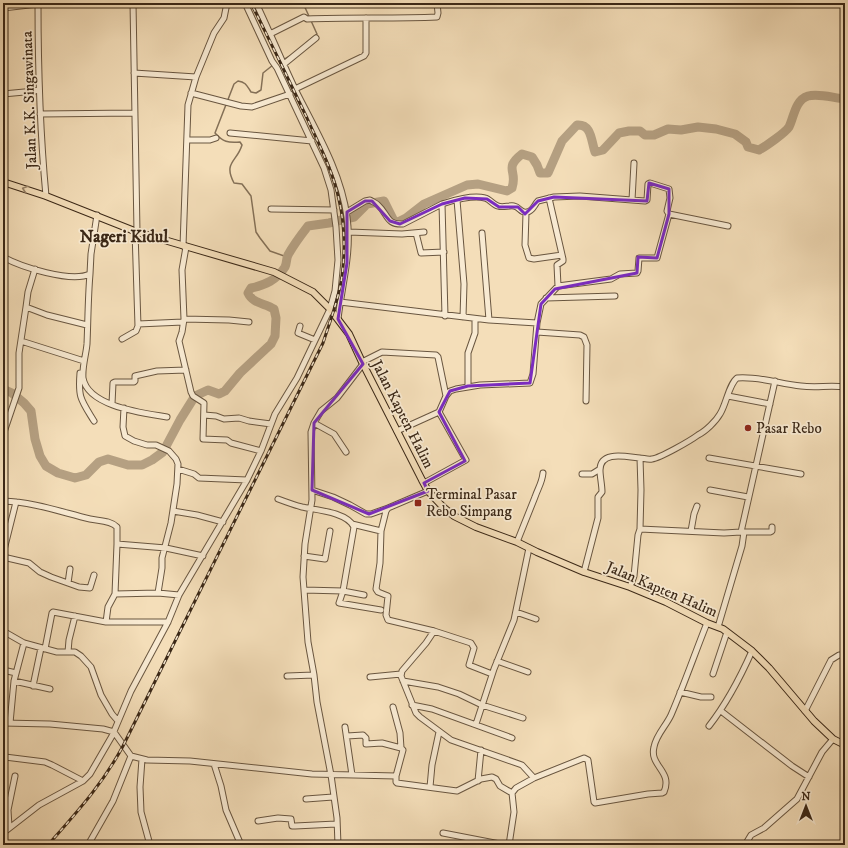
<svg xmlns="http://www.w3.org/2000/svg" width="848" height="848" font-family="'IM FELL DW Pica',serif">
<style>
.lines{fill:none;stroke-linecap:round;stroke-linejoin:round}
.stream{stroke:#847057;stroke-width:1.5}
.river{stroke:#b5a082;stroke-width:9}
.minor-casing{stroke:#695640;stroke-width:7}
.major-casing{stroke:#3b2817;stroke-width:8}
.minor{stroke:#f8ead2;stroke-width:5}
.major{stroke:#f4deb9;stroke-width:6}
.rail-casing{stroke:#3b2817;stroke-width:3}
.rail{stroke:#f8ead2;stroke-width:1.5;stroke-dasharray:4.5;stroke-linecap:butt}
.oneway{stroke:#988368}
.marked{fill:none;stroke:#7b2cbf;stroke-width:3;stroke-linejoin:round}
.poi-dot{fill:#8f2418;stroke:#f8ead2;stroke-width:1.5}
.labels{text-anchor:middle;stroke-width:3.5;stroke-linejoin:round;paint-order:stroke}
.street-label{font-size:15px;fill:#3b2817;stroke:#f8ead2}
.poi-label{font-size:15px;fill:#3b2817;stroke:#f8ead2;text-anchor:start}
.quarter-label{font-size:17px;font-weight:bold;fill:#3b2817;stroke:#f8ead2}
</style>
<rect width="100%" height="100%" fill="#f4deb9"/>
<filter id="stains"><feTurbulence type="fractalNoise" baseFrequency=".005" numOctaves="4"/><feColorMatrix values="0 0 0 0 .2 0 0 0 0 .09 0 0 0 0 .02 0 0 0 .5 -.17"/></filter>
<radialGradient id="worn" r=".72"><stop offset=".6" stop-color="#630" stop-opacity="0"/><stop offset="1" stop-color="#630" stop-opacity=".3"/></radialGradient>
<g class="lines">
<path class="stream" d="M303 3 317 34 306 43
M283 60 290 56
M273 65 263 73 261 90 256 93 251 92C247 86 246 82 238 81L234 84 215 133C223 142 228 143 240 142L242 145C237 162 223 162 234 183L242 184 251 196 256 232 260 238 270 251 287 257"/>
<path class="river" d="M3 389 12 393 24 403 31 411 35 439 40 456 46 466 58 473 75 478 86 475 99 462 108 459 128 465H142L152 460 163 452 180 420 195 396 208 390 219 394 225 391 240 373 271 344 275 336 276 318 274 309C265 303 253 304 248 293L251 288C265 285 277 280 285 267 287 263 286 259 288 255 294 244 301 235 308 226L329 223 354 217 367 204 384 201 394 221 398 222 406 218 424 204 467 185 478 184 507 191 512 188C518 170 503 169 522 154L532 157 537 165 540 173H548L562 141 577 125C592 124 591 141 595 152L603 150 619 133 629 131H640L645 135H654L668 129 681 130 698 127 716 129 735 134 746 142 748 147 759 150C766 146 785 133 789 127 794 117 795 100 808 96 819 93 833 98 845 99"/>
<defs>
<path id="minor" d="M38 3C38 68 40 132 46 196
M133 3 137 232
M256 3C270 32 282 62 296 91 316 131 341 172 347 217 352 252 342 284 338 319
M3 8 38 4
M270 34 304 17 307 19C350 17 394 19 437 17L438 13 437 3
M284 64 316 38
M134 73 196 77
M295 89 364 56 366 53V18
M191 93 241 106 252 107 290 94
M3 94 35 91 39 89
M40 114 135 113
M230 133 312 141
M187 140H210L216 138
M549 198 563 259V261L557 265 558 286
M457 200 464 284 463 317
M632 200 634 163
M271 209 334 210
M347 212 365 201 370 200C373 202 376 203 378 205 388 214 386 225 403 224L442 204
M526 213 525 245 529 258 534 259 562 255
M349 232 402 234 424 232
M416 233 421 253 444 252
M482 233 489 320
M183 246 188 105 196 77 214 33 224 18 227 3
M186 247 182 270 184 319 182 332 179 341 191 392 193 396 204 403 203 439 227 440 231 443 261 451
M3 257C21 267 71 283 90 274L91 254 97 215
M35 269 28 292 26 307 47 315 87 325
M90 274C88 297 88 321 87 344 86 355 82 367 83 378 88 407 144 413 167 417
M546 298 615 296
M340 302 489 320 537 323 541 304 558 286 611 279 620 274 637 273 638 271 639 258H657L669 214
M445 316 442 204C453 200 473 195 485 198 490 199 493 205 498 206 503 208 509 205 514 206 520 207 521 214 527 212 533 211 534 205 538 201L554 197 580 196 645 201 647 200 648 184 650 183 669 189 670 198 667 211 669 214 728 226
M184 319 229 320 249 322
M138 324 183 322
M300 326 298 333 315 340
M537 332 580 335 584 337 587 345 586 401
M122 339 136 331 138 326 135 231
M21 341 84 361
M362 362 382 352 436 355 438 357 446 396
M80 373C78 398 81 400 94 421
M468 386V353L475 333V319
M728 396 770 404
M112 404 113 383 115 382H134L135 381V376L157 371 186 370
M124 408 123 427 125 436 134 441 147 445H156L169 451 176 459 178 464 177 484 171 523 162 558V568L158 593
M204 415 216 416 224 419 239 418 249 421 271 424
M314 423 334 434 346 452
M397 431 439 412 446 396 450 391 456 389 480 385 530 383 533 374 537 323
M3 435 19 388V353L26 307
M709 458 801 474
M178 469 194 474 199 478 247 480
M582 474H592L600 469
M424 483 466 460 439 412
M312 490 333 497 350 505 366 514H371L388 508
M710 490 748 497
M428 491 388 508 386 511 381 531 380 563 376 589 378 592 388 596 386 615 388 620 434 631 471 643 474 648 469 665 492 674
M278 499C286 502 294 505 302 507 316 510 347 512 354 527L343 591 304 590
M3 501C33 502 61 512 90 519 99 521 110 520 117 527V544L115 594 108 607 106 622
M173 511 197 515 223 522
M352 524 381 531
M640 529 724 533 741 532
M691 531 694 514 697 506
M744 532H770L772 531V527
M517 542C523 527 529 512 535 497 538 488 542 483 543 473
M117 544 166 548 203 556
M3 554 16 502
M304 556 325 559 330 531
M3 557 29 563 40 572 51 577 79 587 90 588 94 575
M584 572 598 518V497L602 492C602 485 600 477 600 470 600 450 627 457 640 458
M68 583 70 569
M630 587 634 576 638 535 640 529 641 490 640 458C643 458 648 460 652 459 660 458 690 441 698 435 706 431 716 421 720 414 726 405 729 384 737 378 759 376 780 384 801 386 816 388 830 385 845 387
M115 594 158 593 179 595
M364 595 343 591 339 603 381 610
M516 612 536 619
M718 627 742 546 744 532H741L775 381
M3 631 24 643 57 652H75L81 656 91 667 101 695 112 714 118 721
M434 631 426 643 402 671 401 676 416 713 420 717 451 740 522 765 534 778 516 788 512 793 514 812 509 845
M45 649 52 613 53 612 106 622H168
M68 652 69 640 75 616
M497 661 528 672
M3 670 16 673
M713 674 727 632
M287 676 314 675
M370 677 401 674
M14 681 50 689
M403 681 438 687 459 694 482 705 523 718
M33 686 41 648
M680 692 701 697H711
M412 705 432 709 512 738
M393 707 400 733 401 748
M721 711 792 766 809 777
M805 711 831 660 839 655H845
M3 723 50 724 103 729 114 732 131 756 113 801 88 845
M10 723 14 681 24 643
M476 724 494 669 514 620 529 548
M709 726C727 703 740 678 752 651
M345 727 352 775
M347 736 363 735 366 738V744L382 743 401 748 403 750 396 776
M131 756 147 760 190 761 312 774 396 776V782L397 783 457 791 481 779 492 777 496 779 500 786 512 793
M5 757 45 762 52 765 83 781
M142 759 140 787 141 812 150 845
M214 764 221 786 226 810 241 845
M534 778 584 758 588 760 594 802 595 803 648 794 662 793 664 792C673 771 649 766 654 747 656 735 666 726 671 715 684 685 695 653 707 623
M478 781 481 750
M430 787 432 765 439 732
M306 799 333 797
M258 821 278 818 291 819 292 826H295L336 824
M9 827 8 810 15 776
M3 833 39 805 83 781 90 774 112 736 131 691 168 622 179 595 247 480 261 451 275 414 297 378 330 309 335 291 338 260 336 227 331 190 324 168 277 68 272 61 245 3
M443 833 505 845
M338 845 337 818 331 775 317 702 314 675 308 642 303 577 305 544 312 500 311 432 314 423 321 411 337 398 363 364
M745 845 751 835 764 828 797 799 822 752 833 739"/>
<path id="major" d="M3 182 46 196 137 232 274 272 313 292 330 309 349 334 362 362 422 480 428 491 443 507 454 516 476 527 517 542 537 552 584 572 630 587 666 602 707 623 723 629 752 651 769 668 814 721 833 739 845 745"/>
</defs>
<use href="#minor" class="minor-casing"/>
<use href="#major" class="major-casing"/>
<use href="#minor" class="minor"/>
<use href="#major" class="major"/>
<defs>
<path id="rail" d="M48 845C77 812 102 785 123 746L323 343C331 318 341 293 343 267 345 245 344 221 339 200 333 171 319 145 307 118 289 80 270 41 251 3"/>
</defs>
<use href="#rail" class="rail-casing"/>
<use href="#rail" class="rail"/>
</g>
<defs><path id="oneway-chevron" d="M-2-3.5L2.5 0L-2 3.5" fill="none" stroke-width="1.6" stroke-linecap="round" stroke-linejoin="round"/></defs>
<use class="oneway" href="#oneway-chevron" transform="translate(25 189) rotate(-162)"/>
<path class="marked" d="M649 183 669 189V214L657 258 638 257 637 273 555 289 541 304 530 383 468 386 450 391 439 412 465 461 424 483 428 491 369 514 312 490 314 423 363 364 338 319 347 263V212L365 201H372L390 221 400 224 442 204 465 198 487 199 499 207H518L525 214 538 201 554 197 647 201Z"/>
<g class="poi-dot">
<circle cx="748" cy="428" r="4"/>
<rect x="414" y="499" width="8" height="8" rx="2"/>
</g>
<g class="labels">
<g class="street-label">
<text transform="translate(29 100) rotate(-92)" y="5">Jalan K.K. Singawinata</text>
<text transform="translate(403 414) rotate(63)" y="5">Jalan Kapten Halim</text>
<text transform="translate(662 589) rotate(23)" y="5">Jalan Kapten Halim</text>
</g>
<g class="poi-label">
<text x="756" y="433">Pasar Rebo</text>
<text x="426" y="499">Terminal Pasar<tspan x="426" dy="17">Rebo Simpang</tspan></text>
</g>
<g class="quarter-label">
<text x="124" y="242">Nageri Kidul</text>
</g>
</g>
<rect width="848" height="848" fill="none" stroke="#f4deb9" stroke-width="16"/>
<rect x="4" y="4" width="840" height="840" fill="none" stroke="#3b2817" stroke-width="2"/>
<rect x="8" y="8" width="832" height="832" fill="none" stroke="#3b2817"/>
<g transform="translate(806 806)" stroke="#f8ead2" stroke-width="3" paint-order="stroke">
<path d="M0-3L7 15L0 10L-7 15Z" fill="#3b2817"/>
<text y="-6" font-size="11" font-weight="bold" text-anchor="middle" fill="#3b2817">N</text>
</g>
<rect width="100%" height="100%" filter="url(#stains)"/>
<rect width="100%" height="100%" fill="url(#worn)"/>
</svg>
